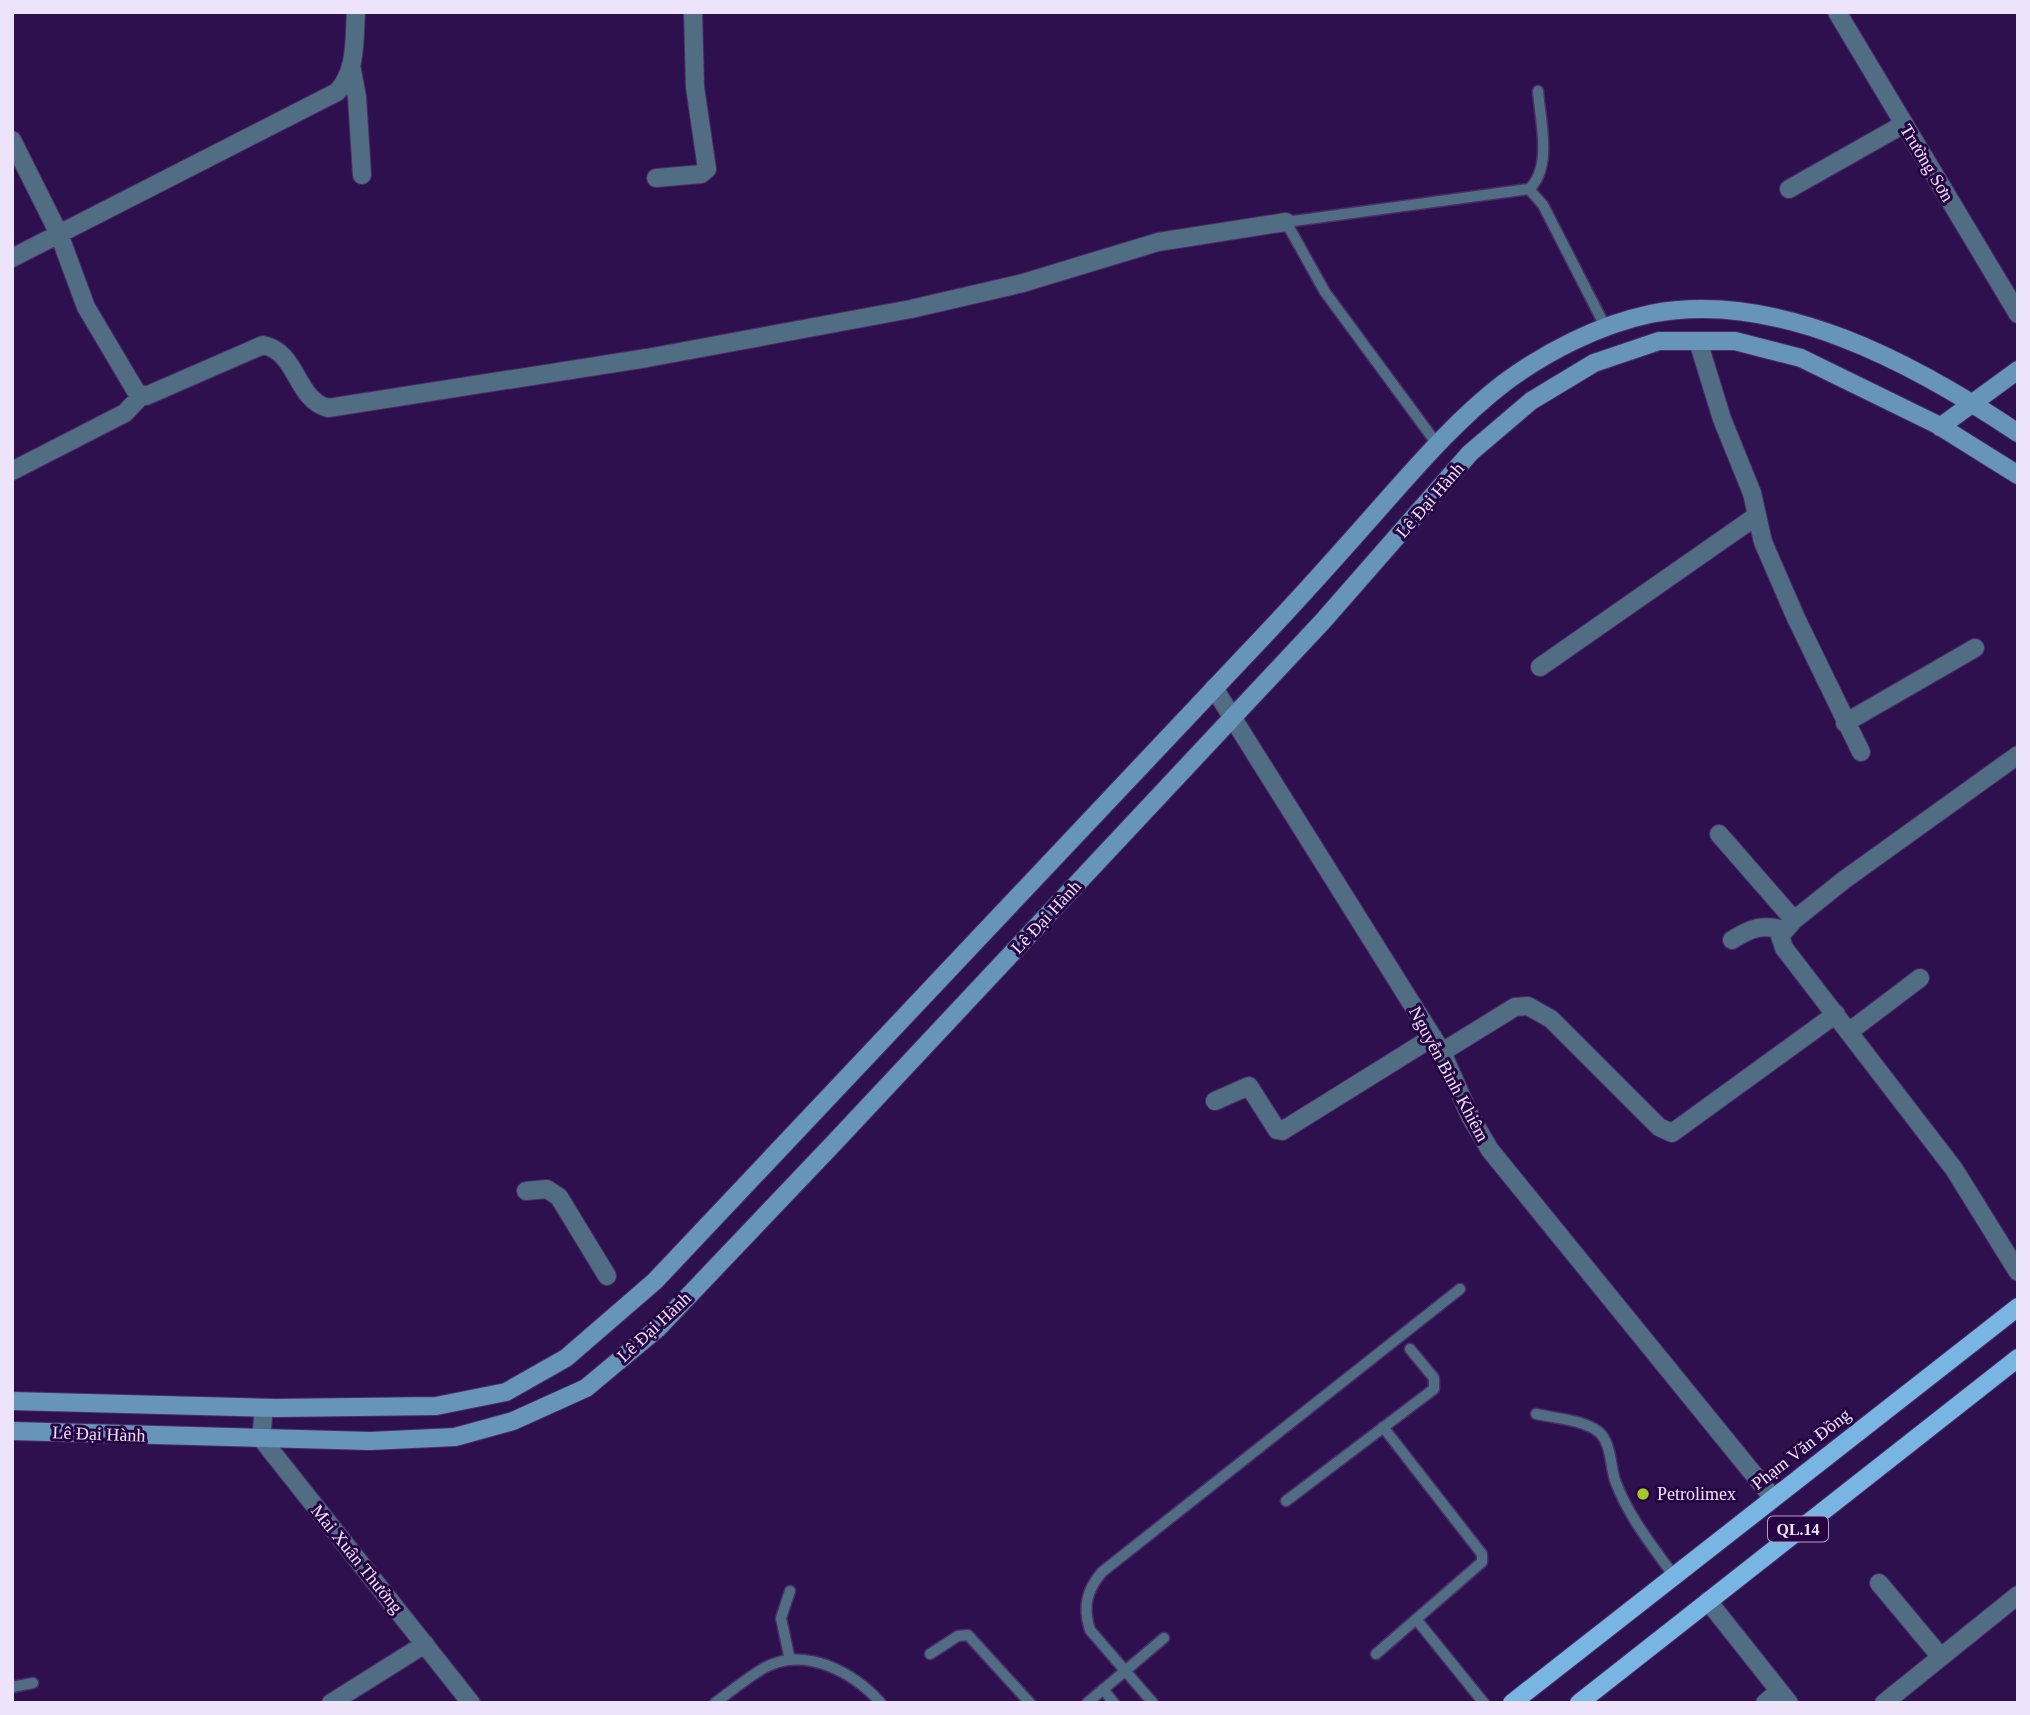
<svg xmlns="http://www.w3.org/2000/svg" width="2030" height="1715" font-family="Georgia,serif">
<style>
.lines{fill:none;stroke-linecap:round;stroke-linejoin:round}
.service-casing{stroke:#4a2e66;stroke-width:13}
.minor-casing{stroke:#4a2e66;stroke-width:20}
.tertiary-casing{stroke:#4a2e66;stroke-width:20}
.secondary-casing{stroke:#4a2e66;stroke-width:20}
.primary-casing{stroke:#4a2e66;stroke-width:20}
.service{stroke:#506d83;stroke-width:10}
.minor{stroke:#506d83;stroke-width:18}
.tertiary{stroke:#506d83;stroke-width:18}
.secondary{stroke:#6795b9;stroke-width:18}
.primary{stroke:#79b5e3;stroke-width:18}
.poi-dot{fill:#a4c825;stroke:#260443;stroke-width:2.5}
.labels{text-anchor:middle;stroke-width:6;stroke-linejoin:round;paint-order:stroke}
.shield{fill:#260443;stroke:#b1a1c4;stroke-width:2}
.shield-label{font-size:16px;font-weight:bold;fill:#ede4fb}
.street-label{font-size:18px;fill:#ede4fb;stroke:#260443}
.poi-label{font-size:18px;fill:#ede4fb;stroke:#260443;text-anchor:start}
</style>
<rect width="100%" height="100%" fill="#2f104e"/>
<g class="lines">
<defs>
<path id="service" d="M1529 189C1553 167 1540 120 1538 91
M1437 444 1325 292 1286 222 1529 189 1543 205 1606 328
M1536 1414C1555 1418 1584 1420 1599 1432 1612 1444 1610 1468 1616 1483 1629 1517 1653 1547 1674 1576
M1286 1501 1434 1389V1378L1410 1349
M1416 1619 1484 1703
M930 1654 958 1636 968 1635 1030 1703
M1376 1654 1482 1562V1554L1383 1427
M790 1660 781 1618 790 1591
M12 1687 33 1683
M1103 1689 1114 1703
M715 1703C731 1691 747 1678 764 1668 805 1645 854 1673 881 1703
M1087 1703 1164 1638
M1153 1703 1090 1630C1083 1607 1086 1591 1102 1572L1460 1289"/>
<path id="minor" d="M351 65 357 97 362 175
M12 140 59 234 86 307 137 393 146 396 263 345C298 352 295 399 328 408L647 358 911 309 1023 283 1158 242 1286 222
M656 178 701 174 707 169 695 87 693 12
M1789 189 1904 124
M12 258 337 92C357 71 354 40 356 12
M1698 341 1722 419 1752 493 1763 542 1796 618 1861 752
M12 471 125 413 141 396
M1540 667 1755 517
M1214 688 1442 1052 1470 1116 1490 1150 1773 1498
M1845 723 1975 648
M2018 755 1844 880 1794 920 1780 936 1784 948 1954 1169 2018 1272
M1719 834 1794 920
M1732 940C1751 928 1762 924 1784 930
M1850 1031 1920 978
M1442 1052 1515 1007 1528 1006 1551 1019 1659 1127 1672 1133 1836 1014
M1215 1101 1249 1086 1277 1130 1282 1131 1433 1037
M526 1191 547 1189 559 1197 607 1276
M264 1408 261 1438 471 1703
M1879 1583 1940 1656
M1708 1601 1789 1703
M331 1703 425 1644
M1765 1703 1779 1691
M1884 1703 2018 1595"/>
<path id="tertiary" d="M1837 12 2018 314"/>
<path id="secondary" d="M1940 427 2018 370
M12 1401 276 1408 436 1406 506 1392 566 1358 655 1281C851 1073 1047 866 1243 658 1289 610 1333 561 1377 511 1417 466 1456 420 1504 383 1546 352 1598 325 1650 314 1778 289 1915 364 2018 433
M12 1431 370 1441 455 1437 513 1421 586 1388 658 1328 834 1143 1323 621 1470 453 1531 401 1594 363 1659 341H1735L1801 358 1938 425 2018 475"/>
<path id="primary" d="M1512 1703 2018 1307
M1579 1703 2018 1358"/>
</defs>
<use href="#service" class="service-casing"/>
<use href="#minor" class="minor-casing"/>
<use href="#tertiary" class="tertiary-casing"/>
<use href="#secondary" class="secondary-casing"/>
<use href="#primary" class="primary-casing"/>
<use href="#service" class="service"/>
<use href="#minor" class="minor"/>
<use href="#tertiary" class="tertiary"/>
<use href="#secondary" class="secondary"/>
<use href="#primary" class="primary"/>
</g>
<circle class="poi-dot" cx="1643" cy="1494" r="7"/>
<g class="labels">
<rect class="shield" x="1768" y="1516.5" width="60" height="25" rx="5"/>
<g class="shield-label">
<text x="1798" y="1535">QL.14</text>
</g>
<g class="street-label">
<text transform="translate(1927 163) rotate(59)" y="6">Trường Sơn</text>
<text transform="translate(1430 500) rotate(-49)" y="6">Lê Đại Hành</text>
<text transform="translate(1046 917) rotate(-47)" y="6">Lê Đại Hành</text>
<text transform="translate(1449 1074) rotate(62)" y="6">Nguyễn Bỉnh Khiêm</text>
<text transform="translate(654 1327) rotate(-43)" y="6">Lê Đại Hành</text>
<text transform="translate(99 1434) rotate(2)" y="6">Lê Đại Hành</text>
<text transform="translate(1801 1449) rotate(-38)" y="6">Phạm Văn Đồng</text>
<text transform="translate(357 1559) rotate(51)" y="6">Mai Xuân Thưởng</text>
</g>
<g class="poi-label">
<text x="1657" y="1500">Petrolimex</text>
</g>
</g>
<rect width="2030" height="1715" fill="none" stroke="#ede4fb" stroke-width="28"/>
</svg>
